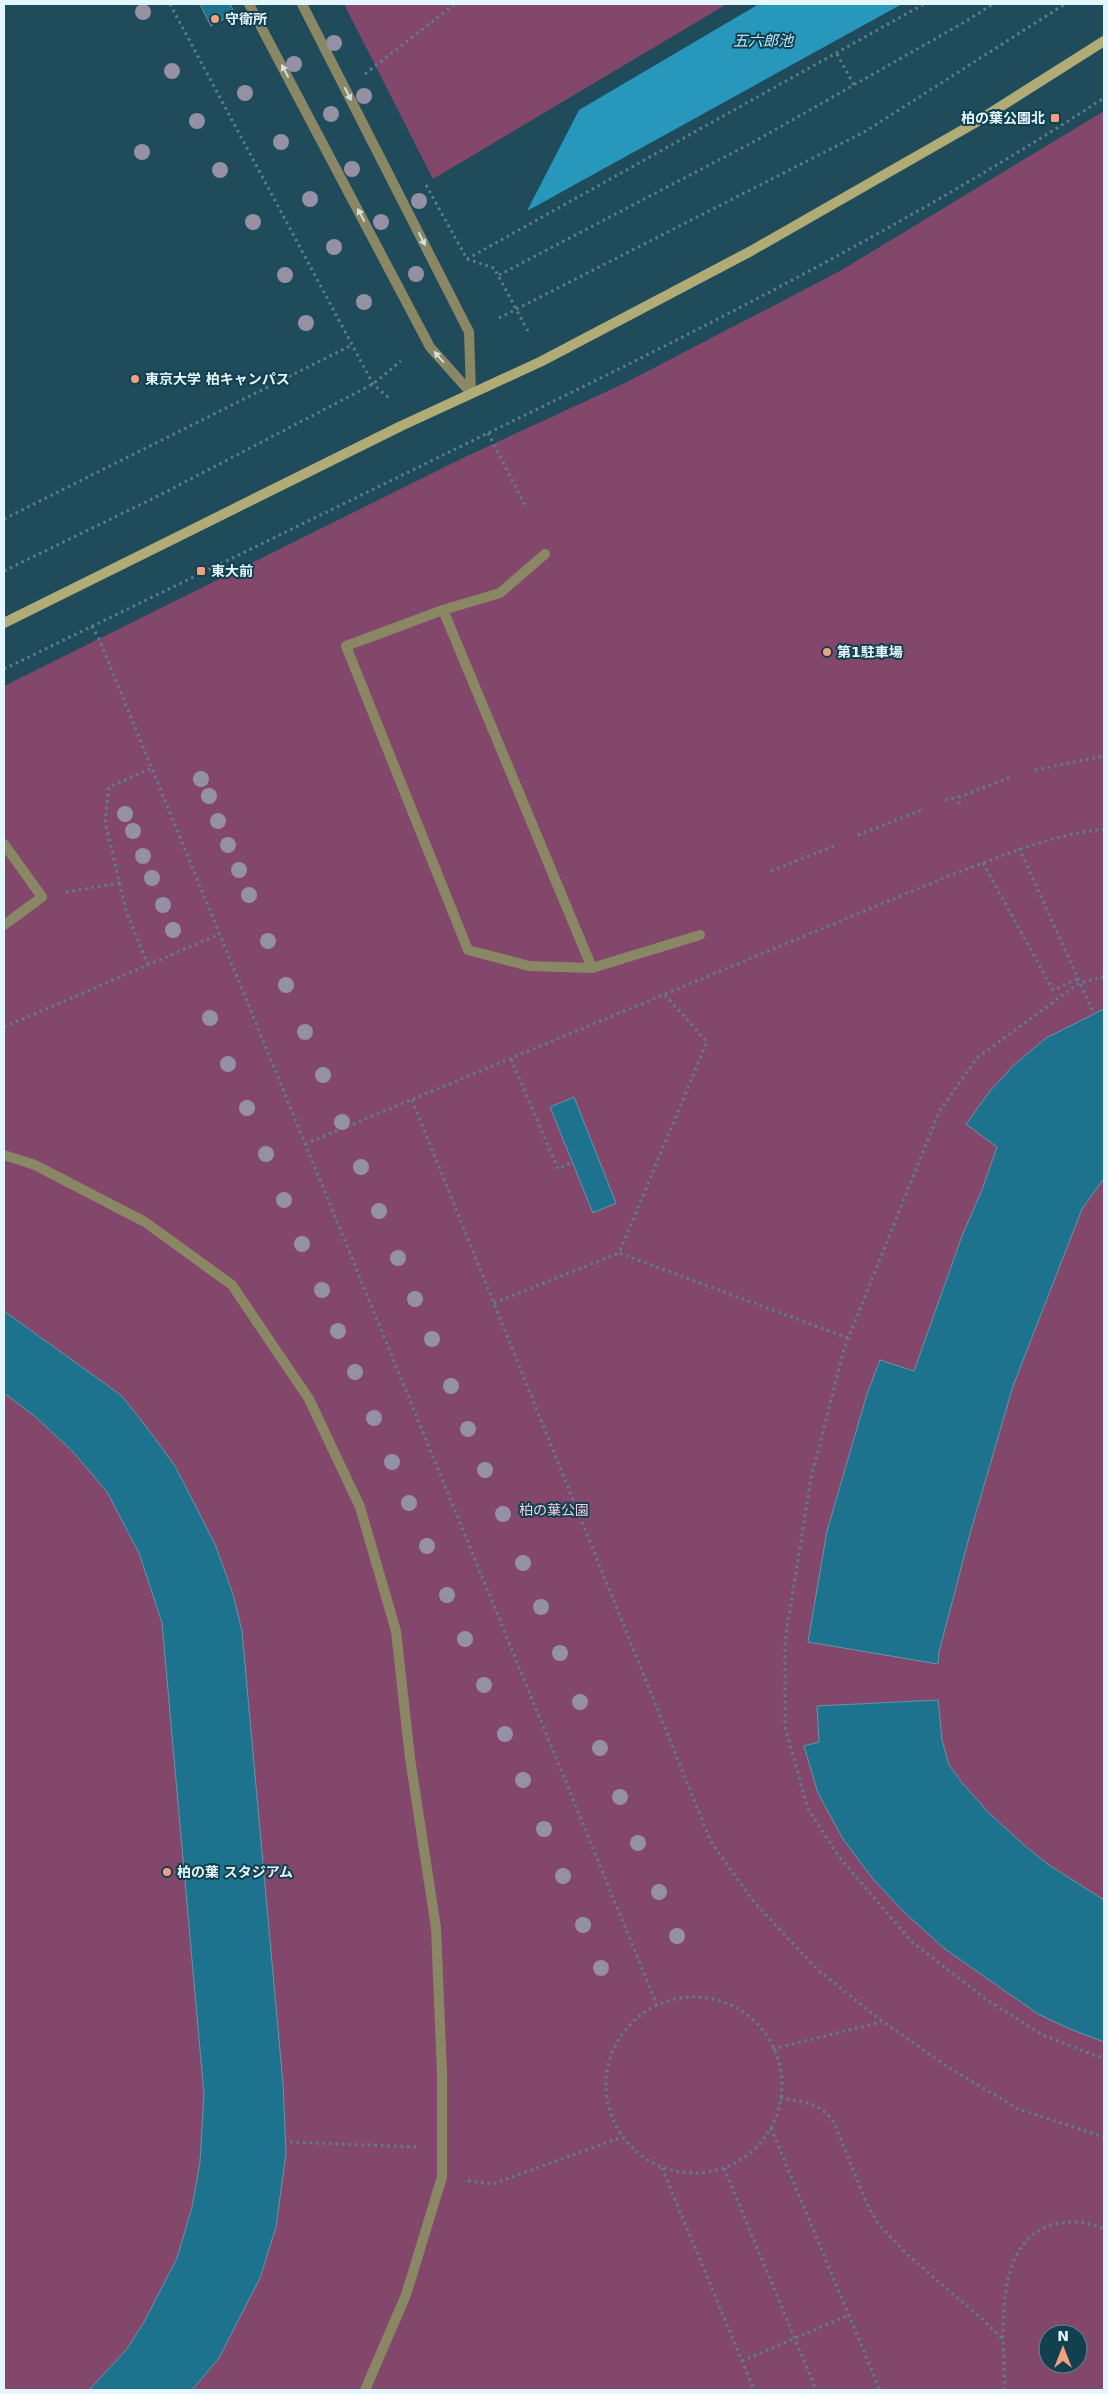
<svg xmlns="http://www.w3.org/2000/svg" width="1108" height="2394" font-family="'DejaVu Sans','Noto Sans JP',sans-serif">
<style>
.green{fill:#84476c;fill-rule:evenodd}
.water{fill:#2798bb}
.building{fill:#1d728d;stroke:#6794a5}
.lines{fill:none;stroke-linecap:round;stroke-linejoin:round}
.path{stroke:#5a7f8b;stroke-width:3;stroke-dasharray:2.5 4;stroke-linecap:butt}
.lane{stroke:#8a8765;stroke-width:10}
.secondary{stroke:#b1ac75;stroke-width:10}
.tree{fill:#9491a4}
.oneway{fill:#d2e1df}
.poi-dot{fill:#f2a17e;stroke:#13404f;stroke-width:2}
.labels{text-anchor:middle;stroke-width:4;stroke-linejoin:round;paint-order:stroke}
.poi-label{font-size:14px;font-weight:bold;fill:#e4f7fe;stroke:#13404f;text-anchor:start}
.park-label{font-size:14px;fill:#f4cae1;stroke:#13404f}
.water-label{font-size:15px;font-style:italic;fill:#b5e5f8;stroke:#13404f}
</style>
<rect width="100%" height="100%" fill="#1f4b5a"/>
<path class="green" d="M344 4H727L433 179Z
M1104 111V2390H4V686L467 456 625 383 840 271ZM1048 2334H1078V2364H1048Z"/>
<path class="water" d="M759 4H902L527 211 579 110Z"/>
<path class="building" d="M200 4H230L235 13 211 26Z
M1104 1009V1178L1082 1209 1013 1386 971 1530 939 1652 938 1664 808 1642 827 1531 867 1394 880 1360 914 1371 962 1236 982 1190 997 1147 966 1124 990 1091 1015 1064 1046 1038Z
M574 1097 616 1203 593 1213 550 1107Z
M4 1311 122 1396 154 1437 175 1466 215 1544 233 1594 242 1631 283 2084 286 2153 276 2227 260 2278 219 2358 192 2390H89L127 2349 144 2322 177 2258 192 2207 200 2162 204 2094 162 1623 139 1553 107 1492 74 1453 37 1418 4 1393Z
M938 1700 942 1740 949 1765 963 1784 989 1813 1025 1846 1049 1865 1104 1900V2042L1070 2029 1038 2014 945 1949 905 1913 873 1879 843 1839 818 1793 804 1746 819 1742 817 1706Z"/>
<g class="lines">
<path class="path" d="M170 4 373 384 389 398
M837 54 854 85
M365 74 455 4
M426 185 467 259 494 268 529 333
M467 259 924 4
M499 275 757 140 963 23 993 4
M499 318 866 131 1065 4
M488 433 526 507
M4 519 352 345
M4 571 160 495 373 384 401 361
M92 626 99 639 657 2005
M4 669C165 591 325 513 486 434 697 332 907 226 1104 98
M1035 770 1104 756
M945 800 959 797
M959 804V797L1011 777
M858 835 922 810
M1019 848 1094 1014
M983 863 1053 990 1077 979
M771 871 834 846
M66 892 120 883
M148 965 126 911 105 821 109 787 152 768
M1104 977 1079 983 977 1058 939 1112 844 1349 811 1478 785 1641V1727L808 1809 840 1858 912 1942 987 2000 1043 2035 1104 2059
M665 995 707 1042 619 1253 848 1338
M4 1027 220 934
M511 1059 558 1169 573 1162
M412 1100 711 1842 754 1902 819 1971 882 2021 948 2067 1018 2109 1104 2137
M305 1144 951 875C1002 856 1050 835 1104 829
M494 1303 619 1253
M606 2085a88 88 0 1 1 176 0a88 88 0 1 1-176 0Z
M773 2049 881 2022
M780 2098C804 2102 823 2103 835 2125L867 2204 879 2225 909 2256 982 2319 1003 2340
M771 2128 880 2390
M290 2142 417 2147
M662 2168 754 2390
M724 2168 816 2390
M468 2181 493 2184 622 2137
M742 2361 849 2315
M1005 2390C1004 2341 990 2238 1056 2224 1074 2220 1087 2222 1104 2229"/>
<path class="lane" d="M249 4 430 347 471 393
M302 4 469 332 471 393
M545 554 500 593 443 610 346 646 468 950 529 966 592 968 700 935
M443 610 592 968
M4 844 42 897 4 925
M4 1155 35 1165 145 1222 232 1285 309 1399 360 1507 396 1631 410 1758 436 1928 442 2073V2177L406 2295 365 2390"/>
<path class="secondary" d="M4 623 401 426 542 361 751 251 973 124 1104 41"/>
</g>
<g class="tree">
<circle cx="143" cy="12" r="8"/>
<circle cx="334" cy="43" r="8"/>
<circle cx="294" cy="64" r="8"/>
<circle cx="172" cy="71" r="8"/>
<circle cx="245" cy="93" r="8"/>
<circle cx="364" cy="96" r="8"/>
<circle cx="331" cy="114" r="8"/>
<circle cx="197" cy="121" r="8"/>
<circle cx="281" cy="142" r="8"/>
<circle cx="142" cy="152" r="8"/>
<circle cx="352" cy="169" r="8"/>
<circle cx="220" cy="170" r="8"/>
<circle cx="310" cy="199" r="8"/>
<circle cx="419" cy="201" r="8"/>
<circle cx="253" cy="222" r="8"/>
<circle cx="381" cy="222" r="8"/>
<circle cx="334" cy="247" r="8"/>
<circle cx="416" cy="274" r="8"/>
<circle cx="285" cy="275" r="8"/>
<circle cx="364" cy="302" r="8"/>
<circle cx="306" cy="323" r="8"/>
<circle cx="201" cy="779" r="8"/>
<circle cx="209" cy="796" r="8"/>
<circle cx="125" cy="814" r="8"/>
<circle cx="218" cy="821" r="8"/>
<circle cx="133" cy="831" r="8"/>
<circle cx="228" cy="845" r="8"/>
<circle cx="143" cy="856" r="8"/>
<circle cx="239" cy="870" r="8"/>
<circle cx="152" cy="878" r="8"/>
<circle cx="249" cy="895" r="8"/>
<circle cx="163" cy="905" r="8"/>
<circle cx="173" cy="930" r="8"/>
<circle cx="268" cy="941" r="8"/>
<circle cx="286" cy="985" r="8"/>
<circle cx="210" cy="1018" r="8"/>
<circle cx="305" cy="1032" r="8"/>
<circle cx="228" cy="1064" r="8"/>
<circle cx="323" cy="1075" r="8"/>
<circle cx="247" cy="1108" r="8"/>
<circle cx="342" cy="1122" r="8"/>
<circle cx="266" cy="1154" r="8"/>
<circle cx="361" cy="1167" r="8"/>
<circle cx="284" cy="1200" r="8"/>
<circle cx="379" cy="1211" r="8"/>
<circle cx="302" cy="1244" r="8"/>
<circle cx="398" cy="1258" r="8"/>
<circle cx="322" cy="1290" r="8"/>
<circle cx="415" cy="1299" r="8"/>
<circle cx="338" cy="1331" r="8"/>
<circle cx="432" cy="1339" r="8"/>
<circle cx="355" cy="1372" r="8"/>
<circle cx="451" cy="1386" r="8"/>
<circle cx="374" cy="1418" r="8"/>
<circle cx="468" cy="1429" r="8"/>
<circle cx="392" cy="1462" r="8"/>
<circle cx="485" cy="1470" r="8"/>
<circle cx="409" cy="1503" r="8"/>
<circle cx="503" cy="1514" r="8"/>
<circle cx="427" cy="1546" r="8"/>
<circle cx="523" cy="1563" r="8"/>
<circle cx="447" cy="1595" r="8"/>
<circle cx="541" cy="1607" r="8"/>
<circle cx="465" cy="1639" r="8"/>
<circle cx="560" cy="1653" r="8"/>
<circle cx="484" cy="1685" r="8"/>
<circle cx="580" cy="1702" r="8"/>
<circle cx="505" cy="1734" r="8"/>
<circle cx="600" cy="1748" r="8"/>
<circle cx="523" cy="1780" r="8"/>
<circle cx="620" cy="1797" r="8"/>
<circle cx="544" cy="1829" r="8"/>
<circle cx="638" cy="1843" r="8"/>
<circle cx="563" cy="1876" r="8"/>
<circle cx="659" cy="1892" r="8"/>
<circle cx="583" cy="1925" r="8"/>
<circle cx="677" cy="1936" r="8"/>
<circle cx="601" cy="1968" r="8"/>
</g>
<defs><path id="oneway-solid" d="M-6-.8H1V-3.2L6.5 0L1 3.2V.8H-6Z" transform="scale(1.25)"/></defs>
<g class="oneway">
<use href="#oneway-solid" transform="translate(285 71) rotate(-118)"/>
<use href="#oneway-solid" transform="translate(348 94) rotate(63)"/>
<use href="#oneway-solid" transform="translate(361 215) rotate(-118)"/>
<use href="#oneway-solid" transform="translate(422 239) rotate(63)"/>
<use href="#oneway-solid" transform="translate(439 357) rotate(-131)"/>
</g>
<g class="poi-dot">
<circle cx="215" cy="19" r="5"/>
<rect x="1050" y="113" width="10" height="10" rx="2.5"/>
<circle cx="135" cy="379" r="5"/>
<rect x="196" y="566" width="10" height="10" rx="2.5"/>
<circle cx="827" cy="652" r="5"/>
<circle cx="167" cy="1872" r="5"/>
</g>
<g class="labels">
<g class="poi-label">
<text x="225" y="24">守衛所</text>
<text x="1045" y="123" text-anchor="end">柏の葉公園北</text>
<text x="145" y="384">東京大学 柏キャンパス</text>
<text x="211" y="576">東大前</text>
<text x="837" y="657">第1駐車場</text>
<text x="177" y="1877">柏の葉 スタジアム</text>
</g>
<g class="park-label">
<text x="554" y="1515">柏の葉公園</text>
</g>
<g class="water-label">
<text x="763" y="46">五六郎池</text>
</g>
</g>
<rect width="1108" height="2394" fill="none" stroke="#e4f7fe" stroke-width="10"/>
<g transform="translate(1063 2349)"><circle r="24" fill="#13404f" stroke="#678995"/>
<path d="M0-4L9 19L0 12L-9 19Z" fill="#f2a17e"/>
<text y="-8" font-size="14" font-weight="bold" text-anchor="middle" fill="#e4f7fe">N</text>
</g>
</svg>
